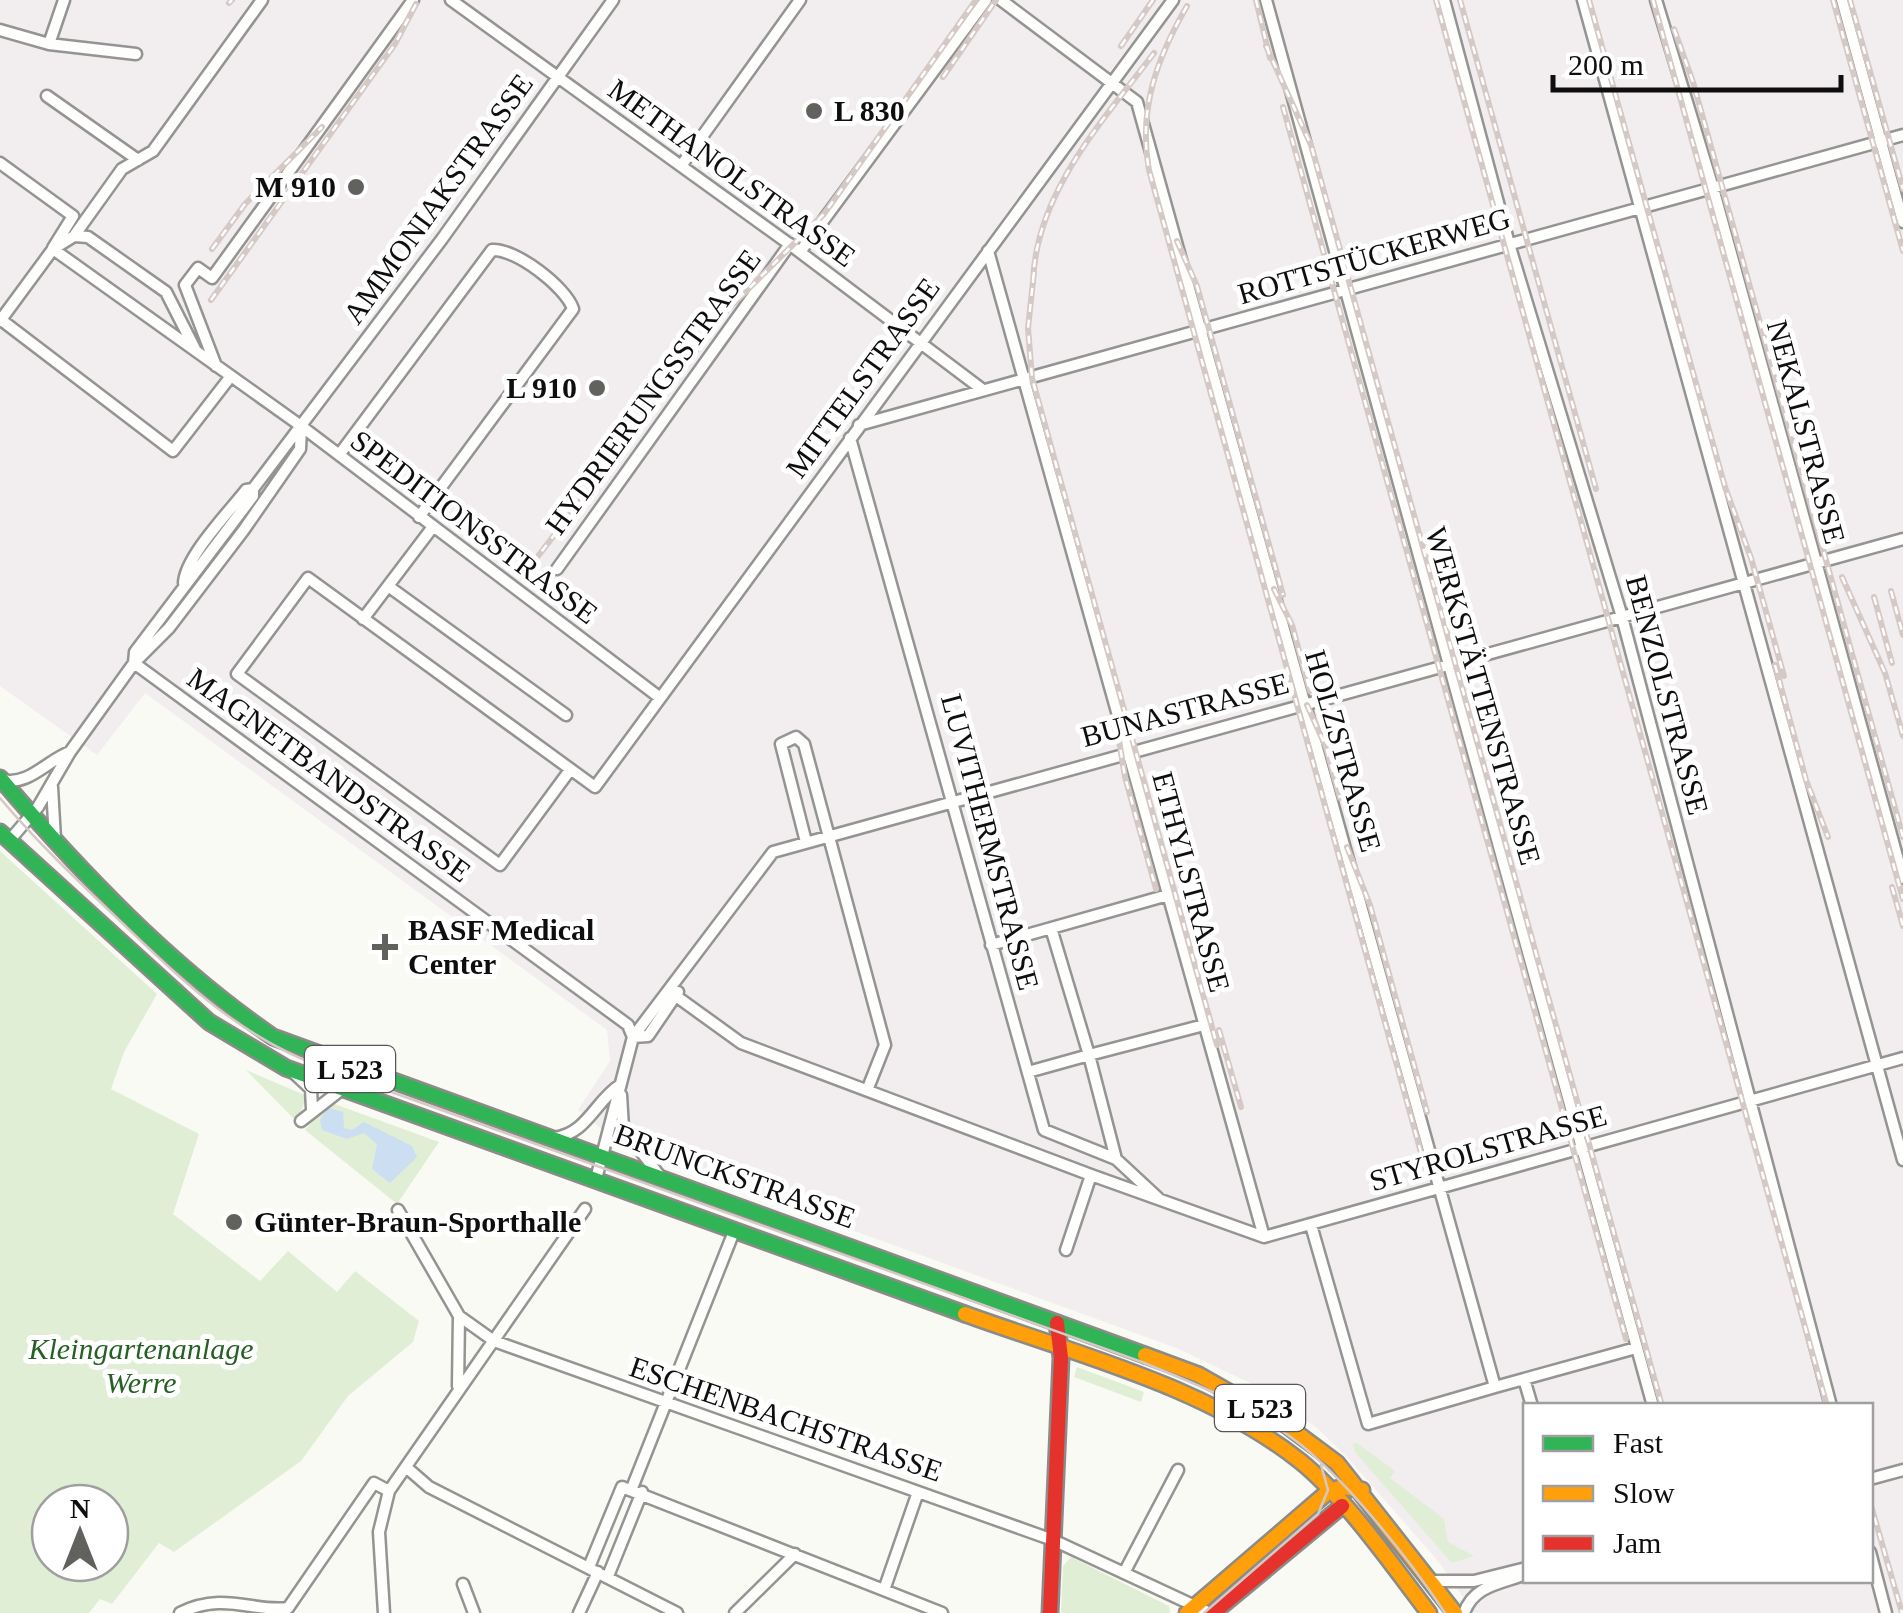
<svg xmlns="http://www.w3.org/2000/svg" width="1903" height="1613" font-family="'Times New Roman',serif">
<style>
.industrial{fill:#f2edef;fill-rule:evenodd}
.green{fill:#e0eed5;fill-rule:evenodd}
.water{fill:#ccdef2}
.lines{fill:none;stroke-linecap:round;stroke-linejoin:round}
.street-casing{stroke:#949492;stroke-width:15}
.fast-casing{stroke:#8b8b88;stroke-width:19}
.slow-casing{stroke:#8b8b88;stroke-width:19}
.jam-casing{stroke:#8b8b88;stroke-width:19}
.street{stroke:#fefefd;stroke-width:10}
.fast{stroke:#30b455;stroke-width:14}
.slow{stroke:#ff9f0a;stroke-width:14}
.jam{stroke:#e5322d;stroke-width:14}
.tram{stroke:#d5c9c6;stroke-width:2.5}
.rail-casing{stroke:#d5c9c6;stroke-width:6}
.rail{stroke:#fff;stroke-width:2.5;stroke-dasharray:8;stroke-linecap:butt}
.poi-dot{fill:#61615e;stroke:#fff;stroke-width:4}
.labels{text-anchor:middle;stroke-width:10;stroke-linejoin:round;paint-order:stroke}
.shield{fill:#fff;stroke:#565656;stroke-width:2.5}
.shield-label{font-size:28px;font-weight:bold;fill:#0e0e0e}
.poi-label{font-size:30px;font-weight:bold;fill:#0e0e0e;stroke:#fff;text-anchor:start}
.street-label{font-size:30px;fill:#0e0e0e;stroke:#fff}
.park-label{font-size:30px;font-style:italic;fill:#266024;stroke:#fff}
</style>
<rect width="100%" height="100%" fill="#fafaf4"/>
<path class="industrial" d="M0 0H1903V1613H1474L1438 1561 1346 1456 1317 1428 1256 1386 1179 1349 624 1147 578 1110 610 1061 607 1030 145 693 97 755 0 686ZM1526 1406H1870V1580H1526Z"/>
<path class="green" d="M0 851 157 994 124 1052 111 1089 199 1134 173 1214 260 1281 288 1251 337 1292 355 1271 419 1321 413 1342 348 1396 301 1461 174 1552 159 1543 112 1604 100 1599 89 1613H0ZM50 1503H110V1563H50Z
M246 1070 307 1096 297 1122Z
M329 1102 439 1142 397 1204 305 1130Z
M457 1134 1055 1354 454 1139Z
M1077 1367 1144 1392 1141 1402 1074 1377Z
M1357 1443 1395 1471 1390 1478 1444 1519 1448 1542 1474 1556 1452 1563 1355 1452 1353 1444Z
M1071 1557 1169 1606 1170 1613H1061L1063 1566Z"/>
<path class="water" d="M328 1108 343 1112 344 1128 352 1130 364 1122 412 1146 417 1157 390 1183 372 1169 377 1144 364 1133 347 1139 322 1130 320 1120Z"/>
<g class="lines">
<defs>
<path id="street" d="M451 0 792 246 983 390
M1001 0 1137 102 1495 1387 1524 1379 1532 1406
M1266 0 1653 1406
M1444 0 1509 244 1622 617 1831 1406
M1583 0 1903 1160
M1656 0 1713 188 1903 878
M1842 0 1903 222
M0 30 49 44 64 0
M49 44 136 54
M47 96 138 160
M0 163 73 216 53 248
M681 166 800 0
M74 236 88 237 166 292 195 349
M53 249 74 236 122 169 153 151 262 0
M988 251 1264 1237
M800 252 986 0
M0 319 173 451 231 376
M0 321 53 249 301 426 659 697
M216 366 185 285 198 268 212 278 413 0
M859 425 1903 135
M850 438 1044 1130 1116 1159 1158 1198
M339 455 492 250C515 248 566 287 573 309L419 517
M557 569 790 244
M184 583C185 557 229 512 246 490L253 489 442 239 613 0
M388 586 566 715
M363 619 432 528
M134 663 628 1025 633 1037
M134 663 135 652 253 496V489
M570 770 500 865 237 674 308 578 595 787 1173 0
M2 780C29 786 46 761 70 752
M52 787 55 839
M9 841 38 807 70 752 134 663 169 628 243 531 300 449 301 427
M806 842 781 744 796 737 804 744 885 1045 868 1088
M991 945 1168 895
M669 991 741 1043 1091 1175 1066 1250
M633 1037 648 1036 678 992
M1028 1072 1089 1055 1051 928
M295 1074 311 1089 312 1109
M621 1095 623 1128 659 1175
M301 1121 342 1089
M554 1138C588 1133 595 1101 620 1085
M1116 1159 1089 1055 1204 1025
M1091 1175 1264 1237 1903 1058
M596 1179 633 1037 773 852 1903 539
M398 1210 459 1316 494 1341 1053 1540 1210 1613
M1311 1225 1368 1424 1495 1387
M1524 1379 1636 1348
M458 1386 459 1316
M406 1467 429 1487 677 1613
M1870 1479 1903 1470
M632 1488 735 1229
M1870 1552 1886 1613
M589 1567 622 1487 942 1613
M1124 1573 1178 1470
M608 1576 642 1492
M1432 1581H1474L1526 1568
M463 1584 474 1613
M884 1590 918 1492
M180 1613C224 1591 255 1613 288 1608L374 1483 389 1491
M384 1613 379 1532 389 1491 585 1209
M579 1613 598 1572
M735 1613 795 1554
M1464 1613C1474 1585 1500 1584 1526 1574"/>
<path id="fast" d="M0 778C81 873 170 966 273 1037L1145 1355
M0 832 209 1022 286 1068 965 1314"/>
<path id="slow" d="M965 1314C1078 1355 1205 1386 1300 1461 1345 1497 1393 1566 1429 1613
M1145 1355 1199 1375 1282 1422 1337 1463 1455 1613
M1187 1613 1329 1491 1343 1487 1362 1490"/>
<path id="jam" d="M1050 1613 1061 1358 1057 1323
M1213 1613 1342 1506"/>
</defs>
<use href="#street" class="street-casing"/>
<use href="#fast" class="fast-casing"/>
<use href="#slow" class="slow-casing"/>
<use href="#jam" class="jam-casing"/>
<use href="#street" class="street"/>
<use href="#fast" class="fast"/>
<use href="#slow" class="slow"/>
<use href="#jam" class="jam"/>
<path class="tram" d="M0 798C36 841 77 880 118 919 182 980 238 1036 322 1067L1139 1361C1192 1382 1246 1404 1292 1438 1344 1476 1409 1559 1445 1613
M1204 1613 1318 1514 1328 1490 1321 1465"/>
<defs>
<path id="rail" d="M1256 0 1270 58
M1436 0 1827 1406
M1460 0 1596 489
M1589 0 1725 487 1751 558 1784 676
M1653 0 1903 899
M1833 0 1903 251
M1850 0 1903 189
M229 3 232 0
M1187 6C1157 58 1138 109 1149 170L1425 1167
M1674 29 1693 82 1903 837
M1121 46 1153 0
M1266 46 1311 145 1662 1406
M943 77 996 0
M1283 107 1626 1339
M1177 241 1197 286 1283 595
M212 249 245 204 322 127
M1034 272 1028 328 1032 378 1217 1045
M1033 283C1035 193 1103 121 1154 53
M211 300 395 44 416 4
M532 564 727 310 824 214 976 0
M1842 577 1885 673 1903 736
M1274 589 1292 625 1310 691
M1891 591 1903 635
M1874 597 1892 663
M1775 665 1806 780 1828 837
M1307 705 1326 747 1340 798
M1118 734 1125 777 1156 889
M1347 847 1370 905 1427 1112
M1892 887 1903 926
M1219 1030 1241 1107
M1870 1502 1902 1613"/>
</defs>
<use href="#rail" class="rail-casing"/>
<use href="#rail" class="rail"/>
</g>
<g class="poi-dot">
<circle cx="814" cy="111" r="10"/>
<circle cx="356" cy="187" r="10"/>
<circle cx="597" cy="388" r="10"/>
<path d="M380 932h10v10h10v10h-10v10h-10v-10h-10v-10h10z"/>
<circle cx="234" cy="1222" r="10"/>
</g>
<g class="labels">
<g class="shield">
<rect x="305" y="1046" width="90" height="46" rx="8"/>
<rect x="1215" y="1385" width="90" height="46" rx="8"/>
</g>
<g class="shield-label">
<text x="350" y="1079">L 523</text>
<text x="1260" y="1418">L 523</text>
</g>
<g class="poi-label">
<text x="834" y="121">L 830</text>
<text x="336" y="197" text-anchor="end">M 910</text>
<text x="577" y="398" text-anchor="end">L 910</text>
<text x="408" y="940">BASF Medical<tspan x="408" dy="34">Center</tspan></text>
<text x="254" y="1232">Günter-Braun-Sporthalle</text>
</g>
<g class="street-label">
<text transform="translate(732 173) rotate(36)" y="10">METHANOLSTRASSE</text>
<text transform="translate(438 199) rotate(-54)" y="10">AMMONIAKSTRASSE</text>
<text transform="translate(1374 256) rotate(-16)" y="10">ROTTSTÜCKERWEG</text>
<text transform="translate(863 378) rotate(-54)" y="10">MITTELSTRASSE</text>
<text transform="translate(653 392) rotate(-54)" y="10">HYDRIERUNGSSTRASSE</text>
<text transform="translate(1806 432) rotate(75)" y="10">NEKALSTRASSE</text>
<text transform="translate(474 527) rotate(37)" y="10">SPEDITIONSSTRASSE</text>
<text transform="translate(1667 695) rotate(75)" y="10">BENZOLSTRASSE</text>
<text transform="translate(1483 696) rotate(74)" y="10">WERKSTÄTTENSTRASSE</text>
<text transform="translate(1185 710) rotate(-15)" y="10">BUNASTRASSE</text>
<text transform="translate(1343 751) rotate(74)" y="10">HOLZSTRASSE</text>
<text transform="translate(329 775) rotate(36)" y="10">MAGNETBANDSTRASSE</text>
<text transform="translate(990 842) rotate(75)" y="10">LUVITHERMSTRASSE</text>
<text transform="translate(1191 882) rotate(75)" y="10">ETHYLSTRASSE</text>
<text transform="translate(1488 1148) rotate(-16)" y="10">STYROLSTRASSE</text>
<text transform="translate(735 1176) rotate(20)" y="10">BRUNCKSTRASSE</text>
<text transform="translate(786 1419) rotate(19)" y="10">ESCHENBACHSTRASSE</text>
</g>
<g class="park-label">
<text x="141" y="1359">Kleingartenanlage<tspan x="141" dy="34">Werre</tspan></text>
</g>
</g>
<rect x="1523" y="1403" width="350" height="180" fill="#ffffff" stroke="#9f9f9f" stroke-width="2.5"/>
<rect x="1543" y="1436" width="50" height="15" fill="#30b455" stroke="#9f9f9f" stroke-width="2.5"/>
<text x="1613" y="1453" font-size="30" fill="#0e0e0e">Fast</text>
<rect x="1543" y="1486" width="50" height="15" fill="#ff9f0a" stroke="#9f9f9f" stroke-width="2.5"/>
<text x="1613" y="1503" font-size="30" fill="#0e0e0e">Slow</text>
<rect x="1543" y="1536" width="50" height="15" fill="#e5322d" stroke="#9f9f9f" stroke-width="2.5"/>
<text x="1613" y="1553" font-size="30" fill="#0e0e0e">Jam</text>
<g transform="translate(80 1533)"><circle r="48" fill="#ffffff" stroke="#9f9f9f" stroke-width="2.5"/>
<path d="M0-8L18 38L0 25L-18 38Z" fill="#61615e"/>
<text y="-15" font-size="28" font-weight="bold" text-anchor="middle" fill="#0e0e0e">N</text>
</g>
<path d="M1553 75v15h288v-15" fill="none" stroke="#0e0e0e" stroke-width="5"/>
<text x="1568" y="75" font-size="30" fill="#0e0e0e" stroke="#ffffff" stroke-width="8" paint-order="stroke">200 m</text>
</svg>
